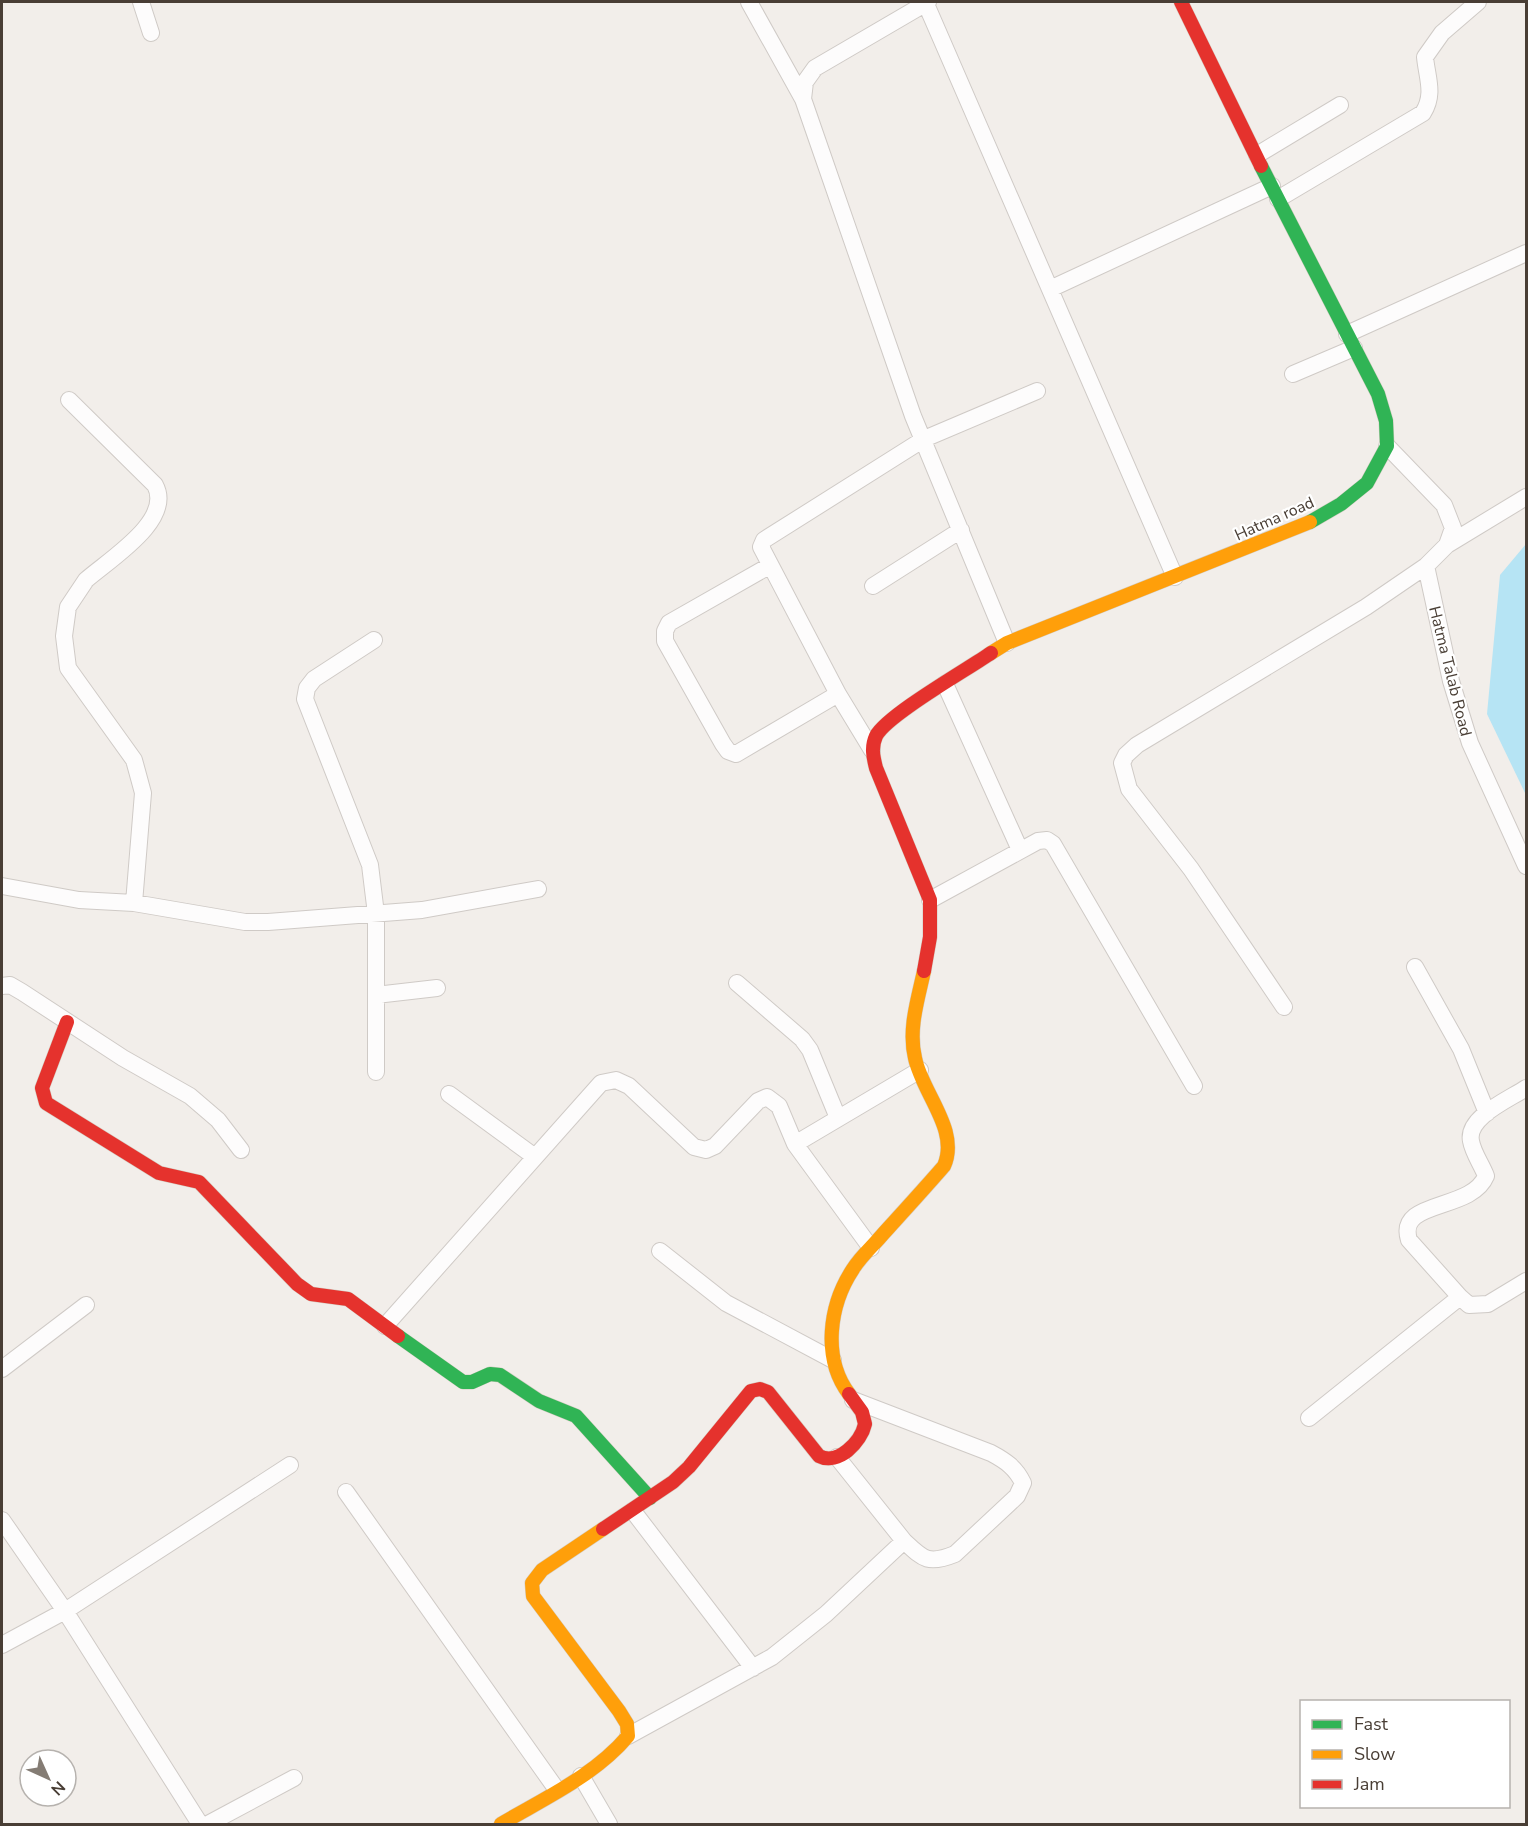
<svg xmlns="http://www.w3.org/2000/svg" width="1528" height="1826" font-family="'Nunito Sans',sans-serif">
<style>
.water{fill:#b6e4f4}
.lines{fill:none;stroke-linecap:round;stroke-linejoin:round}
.street-casing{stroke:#cfcac6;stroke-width:18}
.fast-casing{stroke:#d4ccc1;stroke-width:15}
.slow-casing{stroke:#d4ccc1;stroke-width:15}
.jam-casing{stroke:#d4ccc1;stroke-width:15}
.street{stroke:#fdfcfc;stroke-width:16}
.fast{stroke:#30b455;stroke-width:14}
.slow{stroke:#ff9f0a;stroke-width:14}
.jam{stroke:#e5322d;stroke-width:14}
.labels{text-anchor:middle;stroke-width:4.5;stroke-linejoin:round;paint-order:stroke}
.street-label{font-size:16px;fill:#493e35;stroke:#fff}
</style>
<rect width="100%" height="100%" fill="#f2eeea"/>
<path class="water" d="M1526 544V795L1487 714 1500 575Z"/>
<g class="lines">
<defs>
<path id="street" d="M141 2 151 33
M749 2 803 99
M928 2 815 68 805 82 803 99 913 416 1007 643
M926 4 1175 577
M1257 155 1340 105
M1278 199 1423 113C1435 94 1427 78 1425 57L1442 33 1478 2
M1050 289 1272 186
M1347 334 1526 253
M1293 374 1354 348
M69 400 155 485C174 520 110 559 86 580L68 607 64 636 68 668 134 760 143 793 134 903
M1387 446 1444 505 1453 528 1447 545 1426 566 1451 681 1470 743 1526 866
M1447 545 1526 497
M769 566 669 623 665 631V641L723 744 728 751 736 754 838 694
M873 586 961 530
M374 640 314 679 307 688 305 699 370 865 376 914V1072
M945 684 1020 850
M872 750 838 694 761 547 764 540 924 439 1037 391
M2 886 79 900 134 903 245 922H268L422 910 538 889
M930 900 1038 841 1047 840 1053 844 1194 1086
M1415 967 1461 1049 1487 1113
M737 983 802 1039 810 1050 838 1118
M2 986 10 985 22 992 123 1058 190 1096 218 1120 241 1150
M376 995 437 988
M1284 1007 1191 869 1129 789 1122 763 1126 755 1137 745 1366 607 1426 566
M449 1094 535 1157
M871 1248 795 1144 920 1070
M660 1251 726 1303 833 1360
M1460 1297 1469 1305 1488 1304 1526 1281
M385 1326 601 1083 616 1080 629 1086 694 1147 706 1150 715 1146 758 1101 767 1097 779 1106 795 1144
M2 1369 86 1305
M1309 1418 1460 1297 1409 1240C1396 1199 1471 1212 1486 1176 1482 1165 1473 1153 1471 1141 1466 1117 1510 1099 1526 1088
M837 1457 904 1541
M346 1492 557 1790
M633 1511 753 1668
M2 1520 65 1611 2 1645
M628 1736 772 1657 826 1614 904 1541C923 1559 928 1565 955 1554L1017 1496 1023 1483C1016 1468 1006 1461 991 1453L853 1400
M581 1776 609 1824
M200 1824 65 1611 290 1465
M208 1824 294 1778"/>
<path id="fast" d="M1261 166 1378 394 1386 421 1387 446 1367 483 1341 504 1310 522
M398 1336 463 1382H472L490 1374 500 1375 539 1401 576 1416 650 1498"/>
<path id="slow" d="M991 653 1007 643 1310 522
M849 1394C822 1358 829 1305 853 1269 861 1256 873 1246 883 1234 903 1212 924 1189 944 1166 960 1130 922 1093 915 1058 908 1029 918 999 924 971
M501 1824C545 1798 594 1776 628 1736L627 1724 619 1711 533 1596 532 1583 542 1570 603 1529"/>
<path id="jam" d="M1181 2 1261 166
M924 971 930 937V900L876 768C873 756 871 747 876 736 887 715 968 669 991 653
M67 1022 42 1088 46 1103 159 1173 199 1182 297 1284 311 1294 348 1299 398 1336
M603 1529 673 1482 689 1467 751 1391 760 1389 768 1392 819 1456C838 1466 861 1442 865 1424L862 1412 849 1394"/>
</defs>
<use href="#street" class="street-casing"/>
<use href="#fast" class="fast-casing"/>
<use href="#slow" class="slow-casing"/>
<use href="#jam" class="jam-casing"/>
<use href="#street" class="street"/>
<use href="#fast" class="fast"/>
<use href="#slow" class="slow"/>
<use href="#jam" class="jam"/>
</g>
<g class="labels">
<g class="street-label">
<text transform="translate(1274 518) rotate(-24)" y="6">Hatma road</text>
<text transform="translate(1451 671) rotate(76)" y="6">Hatma Talab Road</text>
</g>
</g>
<rect width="1528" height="1826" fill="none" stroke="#493e35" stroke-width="6"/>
<rect x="1300" y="1700" width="210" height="108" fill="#ffffff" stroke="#b6b2ae" stroke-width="1.5"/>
<rect x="1312" y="1720" width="30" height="9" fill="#30b455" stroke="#b6b2ae" stroke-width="1.5"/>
<text x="1354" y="1730" font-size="18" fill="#493e35">Fast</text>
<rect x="1312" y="1750" width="30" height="9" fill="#ff9f0a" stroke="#b6b2ae" stroke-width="1.5"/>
<text x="1354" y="1760" font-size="18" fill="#493e35">Slow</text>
<rect x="1312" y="1780" width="30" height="9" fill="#e5322d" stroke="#b6b2ae" stroke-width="1.5"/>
<text x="1354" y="1790" font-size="18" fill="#493e35">Jam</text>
<g transform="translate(48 1778) rotate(135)"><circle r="28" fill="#ffffff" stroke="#b6b2ae" stroke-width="1.5"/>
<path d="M0-4.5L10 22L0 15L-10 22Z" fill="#847c74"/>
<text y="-9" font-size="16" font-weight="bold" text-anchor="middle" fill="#493e35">N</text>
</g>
</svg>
